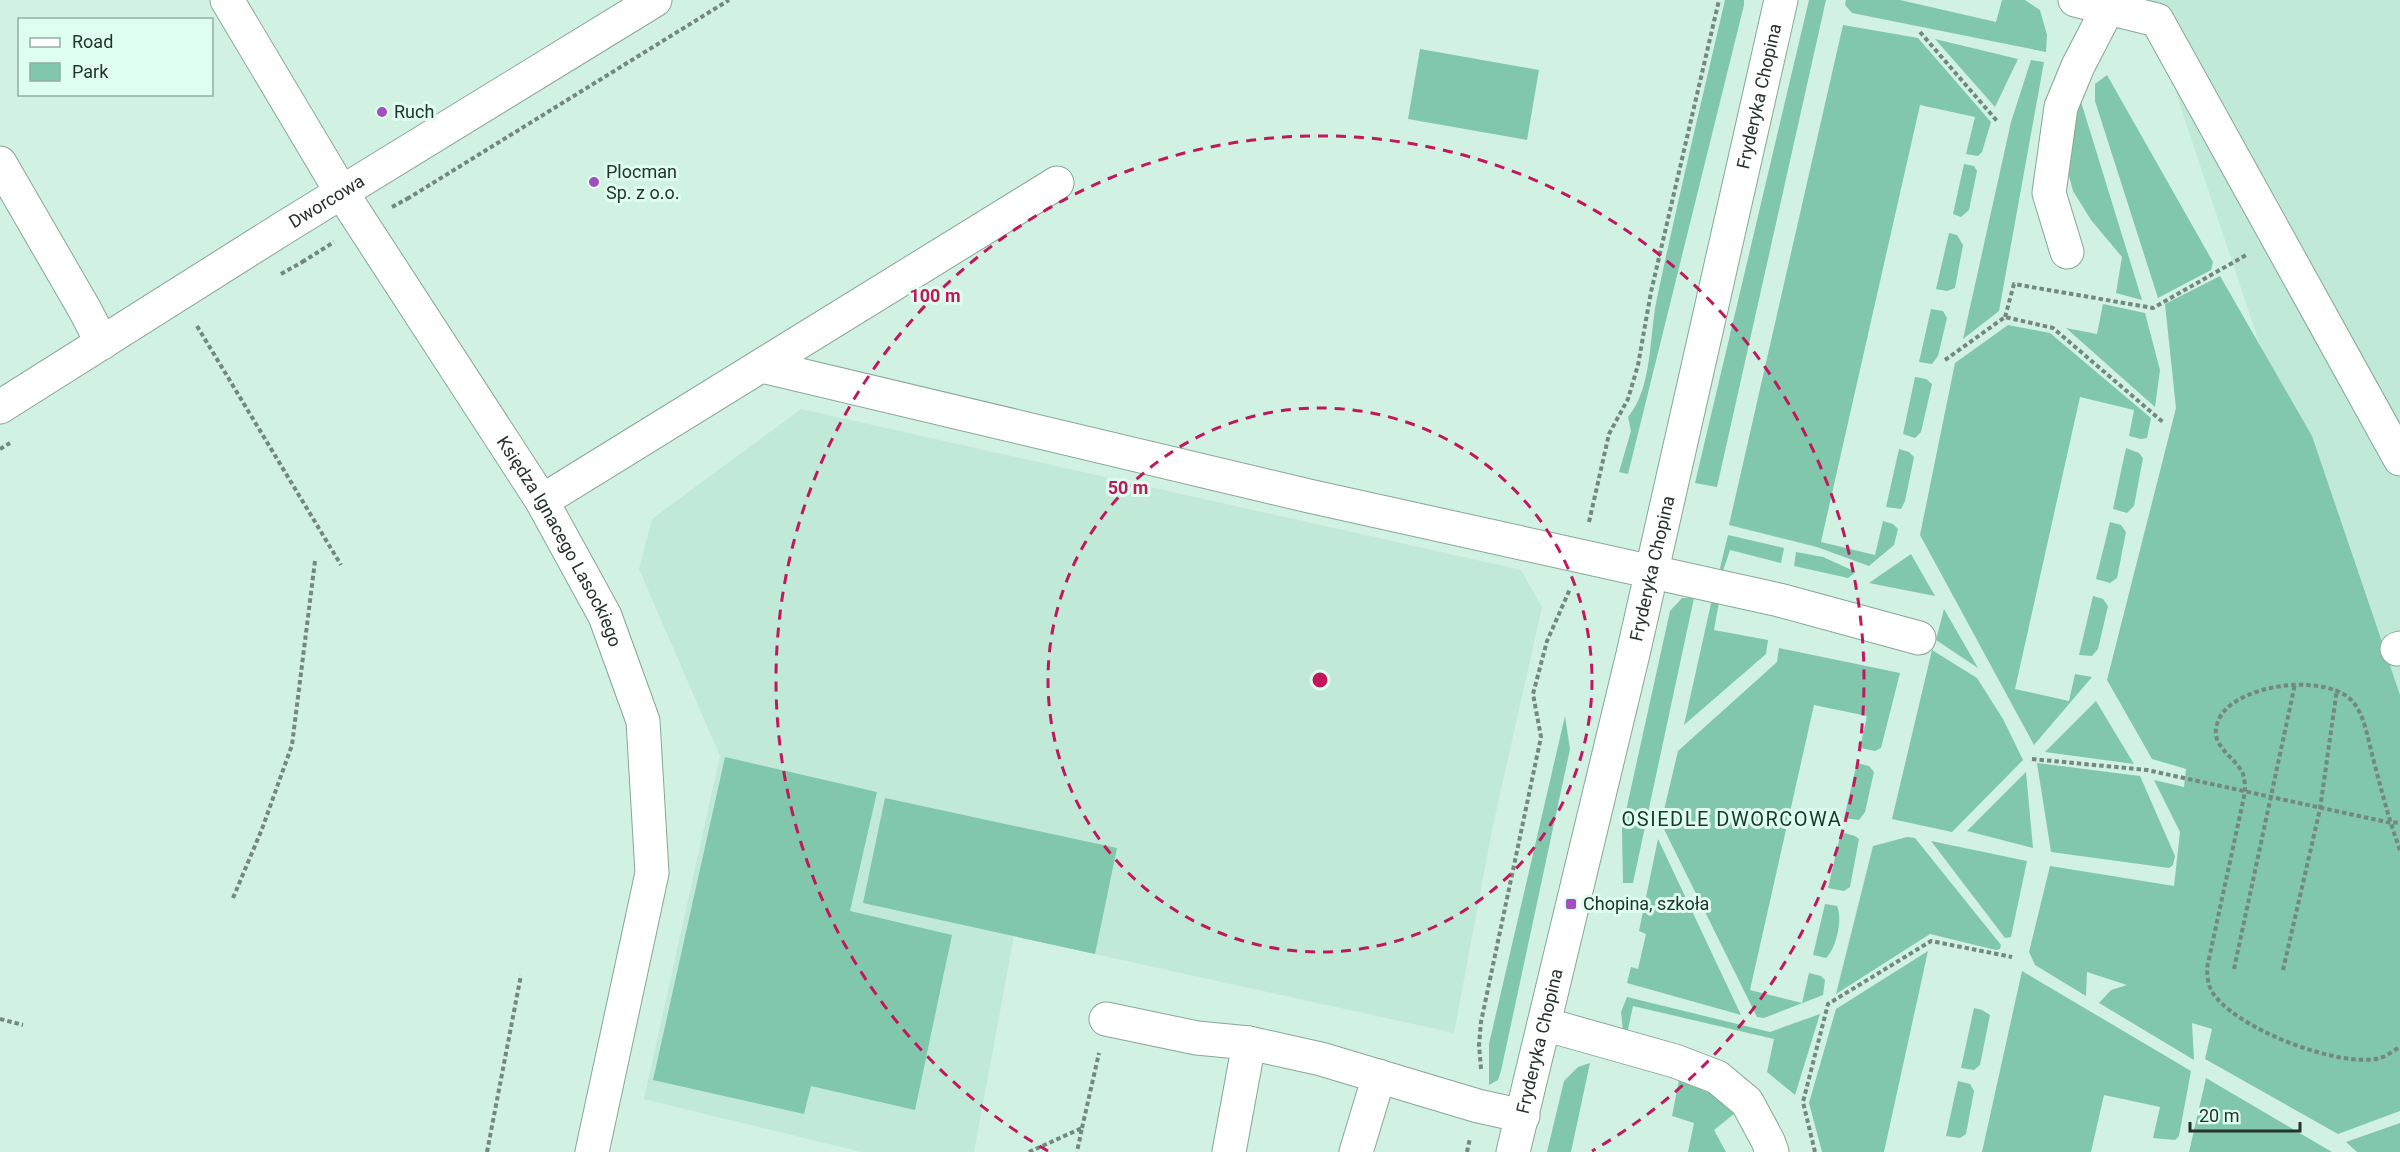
<svg xmlns="http://www.w3.org/2000/svg" width="2400" height="1152" font-family="Roboto,sans-serif">
<style>
.built{fill:#c0e9d7}
.green{fill:#81c7ab}
.lines{fill:none;stroke-linecap:round;stroke-linejoin:round}
.minor-casing{stroke:#87a698;stroke-width:35}
.path{stroke:#738980;stroke-width:4;stroke-dasharray:4.5 3;stroke-linecap:butt}
.minor{stroke:#fff;stroke-width:33}
.ring{fill:none;stroke:#c2185b;stroke-width:3;stroke-dasharray:10 8}
.poi-dot{fill:#a24fbe;stroke:#defff0;stroke-width:2}
.labels{text-anchor:middle;stroke-width:6;stroke-linejoin:round;paint-order:stroke}
.street-label{font-size:18px;fill:#25322d;stroke:#defff0}
.poi-label{font-size:18px;fill:#25322d;stroke:#defff0;text-anchor:start}
.neighbourhood-label{font-size:20px;letter-spacing:1.5px;fill:#1b362b;stroke:#defff0}
.centre{fill:#c2185b;stroke:#defff0;stroke-width:3}
.ring-label{font-size:18px;text-anchor:middle;font-weight:bold;fill:#c2185b;stroke:#defff0;stroke-width:6;stroke-linejoin:round;paint-order:stroke}
</style>
<rect width="100%" height="100%" fill="#d1f1e3"/>
<path class="built" d="M2145 0H2400V764L2342 591Z
M801 409 1521 570 1542 607 1492 830 1454 1033 1014 936 974 1152H862L644 1099 720 756 639 569 652 519Z"/>
<path class="green" d="M1725 0H1744V5L1628 474 1619 472 1631 431 1628 417C1653 388 1649 334 1657 298 1678 199 1702 99 1725 0Z
M1809 0H1826L1717 487 1695 483Z
M1846 0H1900L1996 22 2002 0H2025L2040 10 2047 35 2046 52 1852 13 1845 5Z
M1843 25 1918 38 1991 122 1982 152 1978 156 1966 154 1975 117 1920 105 1821 542 1875 555 1883 521 1893 524 1898 529 1894 545 1869 566 1817 547 1729 525Z
M1935 39 2018 59 1995 107Z
M1420 49 1539 70 1527 140 1408 119Z
M2031 60 2044 62 1999 311 1963 339 2011 122Z
M2107 75 2213 262 2211 270 2158 298 2095 101V84Z
M2078 92 2142 300 2116 293 2122 257 2091 220 2073 191 2064 157Z
M1964 164 1974 166 1977 171 1969 210 1961 217 1953 214Z
M1949 233 1957 235 1963 245 1955 288 1947 291 1936 289Z
M2220 276 2312 436 2400 695V1111L2338 1134 2205 1059 2212 1029 2192 1023 2194 1060 2099 1003 2111 990 2127 985 2087 972 2086 996 2035 965 2029 952 2050 866 2174 886 2180 832 2154 780 2184 787 2186 769 2152 759 2107 680 2176 408 2165 304Z
M2103 304 2145 313 2160 370 2155 407 2066 328 2097 334Z
M1931 309 1943 311 1947 318 1938 356 1932 364 1919 362Z
M2008 325 2050 333 2151 418 2147 438 2141 439 2129 436 2134 410 2080 397 2015 689 2069 701 2075 674 2092 677 2034 745 1920 535 1955 363Z
M1915 377 1926 379 1932 384 1921 432 1915 438 1903 434Z
M2126 448 2139 453 2143 458 2134 506 2127 513 2113 509Z
M1899 449 1909 452 1914 457 1905 501 1901 509 1886 507Z
M2110 522 2121 525 2126 532 2117 578 2110 583 2096 579Z
M1728 535 1784 548 1781 563 1730 550 1722 574 1720 568Z
M1796 552 1823 557 1856 572 1848 578 1794 566Z
M1911 554 1935 596 1869 583Z
M2093 596 2103 599 2108 606 2098 649 2092 656 2079 655Z
M1682 598H1694L1633 883H1623L1622 829 1670 611Z
M1712 599 1719 602 1714 630 1768 640 1766 654 1684 725Z
M1944 609 1978 668 1936 640Z
M1779 648 1900 673 1881 748 1875 751 1860 748 1867 716 1814 705 1750 990 1802 1003 1809 973 1821 976 1825 980 1823 995 1764 1018 1757 1017 1661 823 1678 751 1777 662Z
M1932 650 1977 678 2003 719 2023 760 1952 832 1892 819Z
M2096 701 2134 764 2045 752Z
M1565 716 1570 749 1501 1071 1498 1080 1489 1085V1044Z
M725 757 877 792 850 911 952 935 915 1110 811 1086 804 1114 653 1080Z
M1857 763 1869 766 1874 772 1865 812 1859 820 1844 818Z
M2037 763 2140 776 2175 856 2173 865 2169 868 2051 852Z
M2026 772 2033 848 1967 831Z
M885 798 1117 848 1095 954 863 903Z
M1841 832 1855 836 1859 839 1850 887 1844 891 1828 888Z
M1907 837 1915 838 2001 945 2000 949 1996 950 1930 934 1836 994 1873 846Z
M1658 839 1741 1015 1627 983 1631 967 1638 969 1646 934 1639 931Z
M1931 841 2027 861 2011 937 2005 938Z
M1825 904 1837 906C1843 919 1836 949 1826 958L1813 955Z
M1928 951 1884 1152H1822L1809 1103 1836 1009Z
M2022 971 2191 1071 2179 1136 2175 1140 2153 1138 2160 1107 2104 1095 2091 1152H1982Z
M1627 997 1770 1032 1820 1014 1795 1095 1767 1072 1774 1039 1633 1006 1627 1034 1623 1031 1621 1012Z
M1974 1008 1982 1010 1990 1015 1980 1065 1974 1070 1961 1068Z
M1590 1063 1571 1152H1547L1564 1081 1578 1067Z
M2206 1078 2332 1152H2189Z
M1679 1080 1712 1094 1734 1114 1714 1130 1726 1152H1688L1694 1123 1672 1116Z
M1958 1081 1970 1084 1974 1091 1966 1134 1960 1138 1946 1136Z
M2400 1123V1152H2357L2346 1142Z"/>
<g class="lines">
<defs>
<g id="minor">
<path id="s1" d="M227 0 342 193 542 501 605 616 643 721 652 873 592 1152"/>
<path d="M2075 0 2157 20 2400 459"/>
<path d="M0 163 85 310 102 343"/>
<path d="M2067 252 2049 193 2061 107 2078 66 2108 8"/>
<path d="M762 366 1309 496 1779 600 1919 638"/>
<path id="s2" d="M0 407 285 227 655 0"/>
<path d="M542 501 1057 183"/>
<path d="M2397 649 2400 648"/>
<path d="M1106 1019 1197 1038 1249 1043 1321 1059 1478 1106 1523 1116"/>
<path d="M1544 1024 1675 1061 1717 1077 1747 1102 1768 1141 1772 1152"/>
<path d="M1229 1152 1249 1043"/>
<path d="M1356 1152 1379 1076"/>
<path id="s3" d="M1513 1152 1633 654 1781 0"/>
</g>
</defs>
<use href="#minor" class="minor-casing"/>
<path class="path" d="M1920 32 1997 121
M407 199 729 0
M392 207 407 199 406 197
M303 259 304 261 334 242
M281 274 304 261
M2005 317 2014 284 2153 308 2248 254
M197 326 341 565
M1945 360 2005 317 2053 328 2164 423
M0 449 10 443
M1589 522 1609 434 1628 399 1638 365 1651 292 1719 0
M2032 759 2147 770 2391 823 2400 822
M2400 850C2389 820 2381 789 2373 758 2368 740 2365 716 2353 702 2327 671 2228 684 2217 724 2210 747 2235 756 2243 774 2245 780 2245 787 2245 792L2207 968C2207 975 2208 983 2211 990 2231 1027 2339 1069 2380 1058 2387 1056 2394 1050 2400 1047
M233 898 262 829 292 745 315 561
M2234 969 2295 684
M2283 970 2320 809 2337 689
M0 1019 23 1025
M1481 1069 1479 1045 1481 1022 1541 737 1533 694 1547 641 1570 589
M1082 1128 1099 1053
M487 1152 521 975
M1029 1152 1082 1128 1077 1152
M1467 1152 1470 1138
M1815 1152 1803 1102 1828 1004 1931 941 2012 957"/>
<use href="#minor" class="minor"/>
</g>
<g class="ring">
<circle cx="1320" cy="680" r="272"/>
<path d="M1048 1151A544 544 0 1 1 1592 1151"/>
</g>
<g class="poi-dot">
<circle cx="382" cy="112" r="6"/>
<circle cx="594" cy="182" r="6"/>
<rect x="1565" y="898" width="12" height="12" rx="3"/>
</g>
<g class="labels">
<g class="street-label">
<text dy="6" stroke="none"><textPath href="#s3" startOffset="1084">Fryderyka Chopina</textPath></text>
<text dy="6" stroke="none"><textPath href="#s2" startOffset="386">Dworcowa</textPath></text>
<text dy="6" stroke="none"><textPath href="#s1" startOffset="636">Księdza Ignacego Lasockiego</textPath></text>
<text dy="6" stroke="none"><textPath href="#s3" startOffset="600">Fryderyka Chopina</textPath></text>
<text dy="6" stroke="none"><textPath href="#s3" startOffset="114">Fryderyka Chopina</textPath></text>
</g>
<g class="poi-label">
<text x="394" y="118">Ruch</text>
<text x="606" y="178">Plocman<tspan x="606" dy="21">Sp. z o.o.</tspan></text>
<text x="1583" y="910">Chopina, szkoła</text>
</g>
<g class="neighbourhood-label">
<text x="1732" y="826">OSIEDLE DWORCOWA</text>
</g>
</g>
<circle cx="1320" cy="680" r="9" class="centre"/>
<g class="ring-label">
<text x="935" y="302">100 m</text>
<text x="1128" y="494">50 m</text>
</g>
<rect x="18" y="18" width="195" height="78" fill="#defff0" stroke="#94ada2" stroke-width="1.5"/>
<rect x="30" y="38" width="30" height="9" fill="#ffffff" stroke="#94ada2" stroke-width="1.5"/>
<text x="72" y="48" font-size="18" fill="#25322d">Road</text>
<rect x="30" y="63" width="30" height="18" fill="#81c7ab" stroke="#94ada2" stroke-width="1.5"/>
<text x="72" y="78" font-size="18" fill="#25322d">Park</text>
<path d="M2190 1122v9h110v-9" fill="none" stroke="#25322d" stroke-width="3"/>
<text x="2199" y="1122" font-size="18" fill="#25322d" stroke="#defff0" stroke-width="4.5" paint-order="stroke">20 m</text>
</svg>
